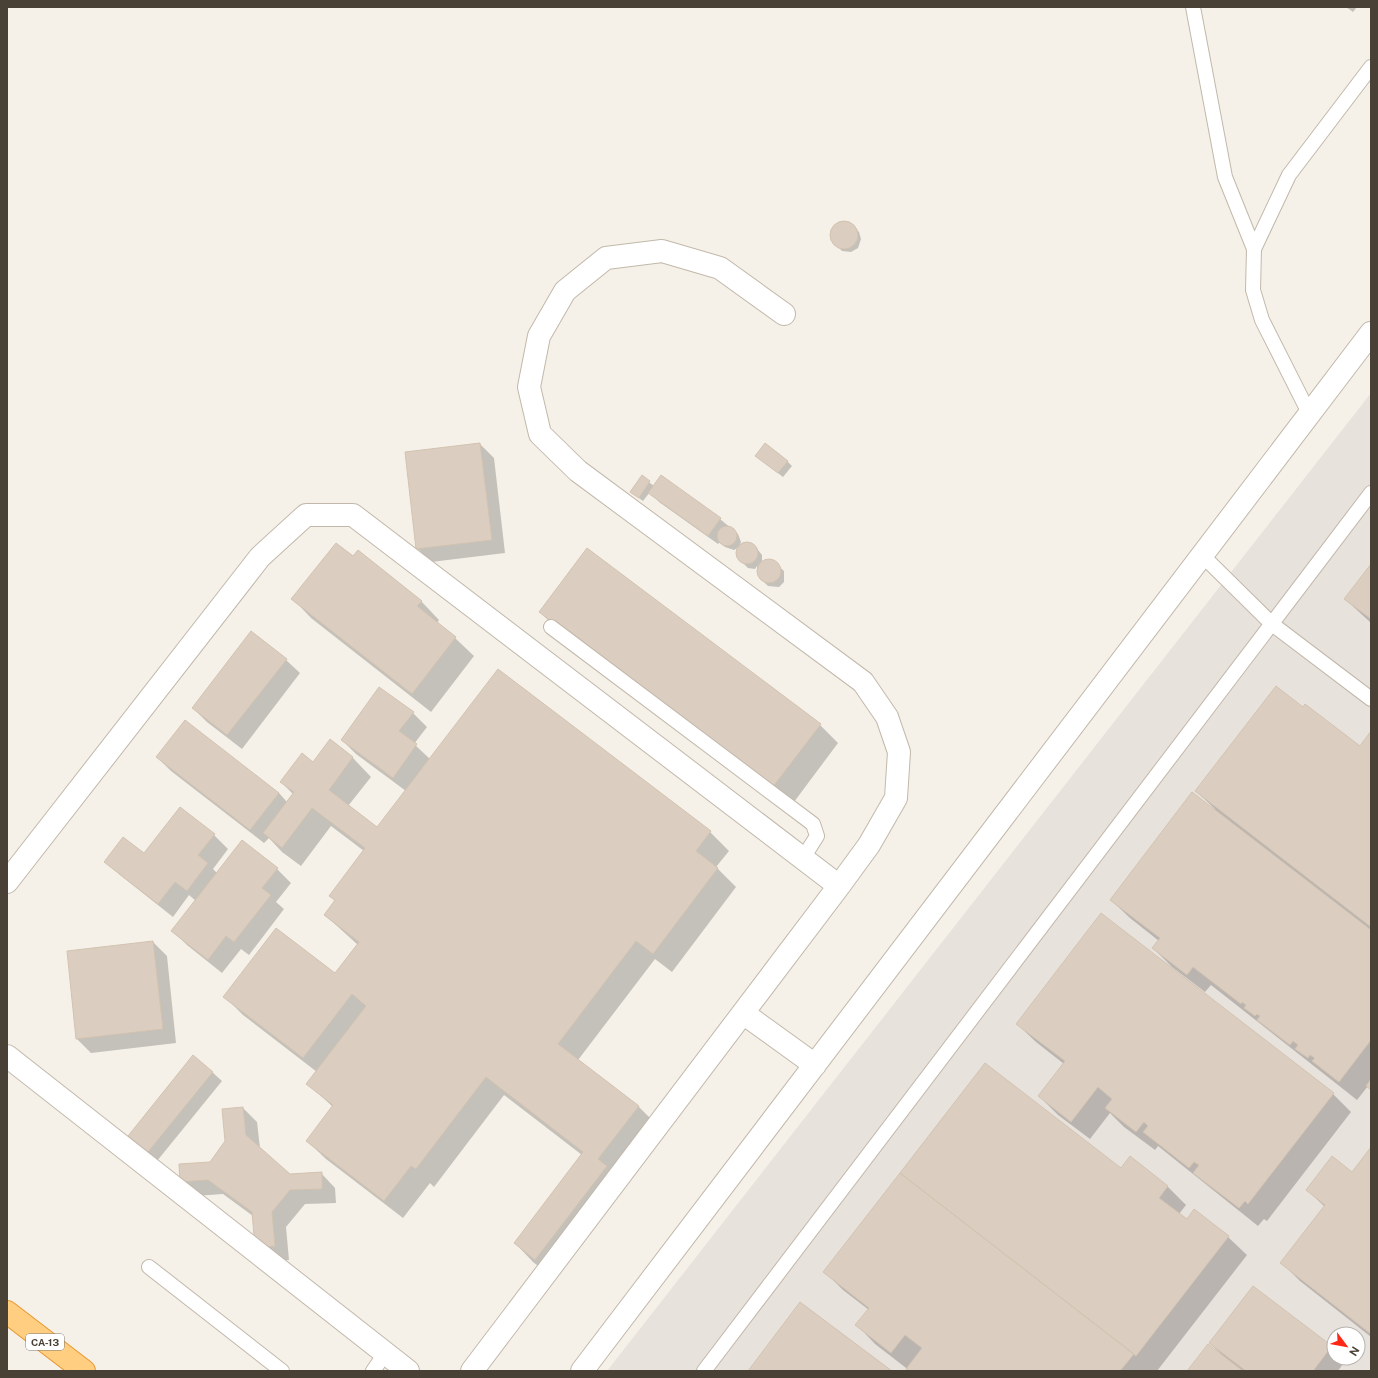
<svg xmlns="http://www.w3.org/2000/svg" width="1378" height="1378" font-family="'Public Sans',sans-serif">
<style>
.industrial{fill:#e8e2dd;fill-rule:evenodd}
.shadow{fill:#0003}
.building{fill:#dbcec0;stroke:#d3c3b0}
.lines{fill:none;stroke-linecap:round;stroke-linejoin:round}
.service-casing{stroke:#c2b8aa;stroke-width:16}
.minor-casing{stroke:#c2b8aa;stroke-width:24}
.trunk-casing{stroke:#e79731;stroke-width:24}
.service{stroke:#fff;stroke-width:14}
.minor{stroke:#fff;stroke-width:22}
.trunk{stroke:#ffce81;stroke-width:22}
.labels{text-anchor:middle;stroke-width:4;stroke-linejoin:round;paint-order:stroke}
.shield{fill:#fff;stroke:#807a72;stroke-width:1}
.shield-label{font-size:10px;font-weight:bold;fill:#4a4136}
</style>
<rect width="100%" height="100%" fill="#f5f1e9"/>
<path class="industrial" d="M1371 393V1371H607ZM1334 1334H1358V1358H1334Z"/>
<path class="shadow" d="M1346 7H1357L1353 12Z
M843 222 851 224 859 232 861 239 858 248 851 252 842 251 834 243 831 231 836 225Z
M480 444 494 458 505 553 431 562 417 548Z
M761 460 787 461 792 466 783 477Z
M642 477 654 486 720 519 738 534 741 542 739 547 734 550 725 547 720 542 718 544 659 502 650 492 643 501 636 496 631 492Z
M750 543 753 544 762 555V562L773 561 784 571V582L779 587 768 586 758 576 757 566 755 569 748 568 739 559 737 552 743 544Z
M354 558 421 601 439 620 437 623 455 638 474 656 431 712 311 618 293 599Z
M1371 565V623L1345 599Z
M540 612 820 725 838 743 791 806 559 631Z
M286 660 300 673 242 749 207 722 193 708Z
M498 670 710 832 729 851 716 867 736 887 672 972 655 959 578 1060 638 1106 657 1125 554 1278 533 1262 515 1243 582 1155 504 1095 434 1187 430 1183 403 1218 326 1159 307 1141 333 1107 308 1084 317 1072 243 1015 225 997 336 975 358 945 325 915 335 901 330 896 364 851 331 826 301 866 282 852 269 838 264 843 171 771 157 757 279 793 287 802 293 794 281 782 313 763 330 741 353 758 371 777 348 806 377 829 406 791 356 754 342 740 413 713 427 727 414 744 430 759Z
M1303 709 1360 747 1371 733V1090L1368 1086 1357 1100 1211 985 1205 992 1172 967 1153 948 1159 941 1130 918 1111 900 1215 809 1196 791Z
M214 835 228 849 213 869 217 873 242 841 277 869 291 883 276 902 284 909 249 955 241 949 222 973 187 945 173 931 196 901 189 895 173 917 120 875 106 861 144 854Z
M153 942 167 956 176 1043 91 1053 77 1039Z
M1017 1024 1333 1094 1351 1112 1267 1221 1264 1219 1258 1226 1158 1146 1155 1150 1124 1127 1110 1113 1090 1139 1058 1115 1039 1096 1064 1064 1036 1042Z
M212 1072 222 1081 157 1161 129 1136Z
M243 1108 257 1122 260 1148 290 1175 321 1173 335 1188 336 1203 305 1204 286 1227 289 1260 270 1261 253 1216 223 1194 195 1196 181 1182 210 1163 226 1141Z
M1371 1149V1337L1300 1281 1282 1263 1325 1207 1307 1190 1352 1173Z
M1121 1170 1168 1187 1186 1205 1179 1214 1187 1220 1195 1210 1228 1237 1247 1255 1157 1371H910L875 1344 857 1325 869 1310 843 1290 825 1272Z
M1253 1287 1331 1347 1334 1349V1358H1343L1345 1361 1338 1371H1189L1223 1356 1210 1343Z"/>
<path class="building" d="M830 235a14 14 0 1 1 28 0a14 14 0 1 1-28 0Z
M480 443 492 540 416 549 405 452Z
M765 443 788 461 778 473 755 456Z
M642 475 650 481 639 498 630 492Z
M661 475 721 518 708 536 648 493Z
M717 536a10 10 0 1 1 20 0a10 10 0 1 1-20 0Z
M736 553a11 11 0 1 1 22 0a11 11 0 1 1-22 0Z
M336 543 353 556 358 550 422 601 417 606 456 637 412 694 291 599Z
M587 548 821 724 772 788 539 612Z
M757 571a12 12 0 1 1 24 0a12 12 0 1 1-24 0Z
M1371 564V619L1344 599Z
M251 631 287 659 227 735 192 708Z
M498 669 711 831 696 851 718 868 653 954 636 941 558 1044 639 1106 598 1159 607 1166 535 1260 514 1243 583 1152 486 1077 416 1169 411 1166 384 1201 306 1141 333 1105 306 1084 366 1006 352 994 303 1058 223 997 276 928 335 973 359 942 324 915 335 900 329 896 365 848 312 808 282 848 263 833 294 792 280 782 302 753 313 762 330 739 353 757 329 790 377 827Z
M1276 686 1303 707 1305 704 1360 746 1371 731V927L1195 791Z
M379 687 414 712 399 731 417 744 393 778 341 740Z
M185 720 279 793 250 830 156 757Z
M1192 792 1371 930V1040L1339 1082 1312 1061 1315 1058 1310 1055 1308 1058 1295 1049 1298 1045 1293 1041 1290 1045 1257 1020 1260 1016 1257 1014 1255 1016 1244 1008 1246 1005 1242 1002 1241 1004 1193 967 1187 975 1152 948 1160 938 1110 900Z
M180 807 215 834 198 855 208 863 187 891 175 882 158 904 104 862 123 837 144 853Z
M242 840 278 868 262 888 271 895 234 942 226 936 208 960 171 931Z
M1101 913 1334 1093 1248 1204 1245 1201 1239 1208 1193 1173 1199 1165 1194 1162 1189 1168 1143 1132 1148 1126 1144 1122 1136 1132 1105 1108 1112 1099 1098 1087 1071 1122 1038 1096 1065 1061 1016 1024Z
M153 941 163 1029 76 1039 67 951Z
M193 1055 213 1072 148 1152 128 1136Z
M985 1063 1121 1168 1130 1156 1168 1186 1159 1198 1187 1219 1194 1209 1229 1236 1136 1356 900 1173Z
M1371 1079V1090L1366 1086Z
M243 1107 246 1135 290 1174 322 1172V1189L290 1190 272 1212 275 1246 255 1248 252 1212 208 1180 180 1182 179 1164 210 1162 225 1141 222 1109Z
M1371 1147V1334L1280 1263 1325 1205 1306 1190 1332 1156 1352 1172Z
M900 1173 1134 1354 1120 1371H910L906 1369 922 1348 905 1335 891 1353 855 1325 869 1308 823 1272Z
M1253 1286 1332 1346 1313 1371H1246L1209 1343Z
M800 1302 892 1371H748Z
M1208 1344 1243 1371H1187Z"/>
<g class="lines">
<defs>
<path id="service" d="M1193 7 1225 177 1254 249
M1309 413 1262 320 1253 290 1254 249 1289 175 1371 67
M1203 556 1272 624 1371 699
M551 627 813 824 817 836 803 858
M149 1267 282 1371
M373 1371 386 1352
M704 1371 1371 493"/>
<path id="minor" d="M7 882 260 557 306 515H353L839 886
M743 1013 815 1065
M7 1056 408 1371
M472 1371 839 886 869 845 896 798 899 752 887 717 863 682 578 471 540 434 529 387 539 336 565 291 606 258 662 251 720 268 784 314
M582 1371 1371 333"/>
<path id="trunk" d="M7 1312 84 1371"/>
</defs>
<use href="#service" class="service-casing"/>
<use href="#minor" class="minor-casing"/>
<use href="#trunk" class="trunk-casing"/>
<use href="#service" class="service"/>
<use href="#minor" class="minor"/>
<use href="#trunk" class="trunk"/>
</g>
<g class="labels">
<rect class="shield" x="26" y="1334" width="38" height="16" rx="3"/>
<g class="shield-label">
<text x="45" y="1346">CA-13</text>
</g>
</g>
<rect width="1378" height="1378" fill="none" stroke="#4a4136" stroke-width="16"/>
<g transform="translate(1346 1346) rotate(122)"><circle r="19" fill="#ffffff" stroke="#b7b3af"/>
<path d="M0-3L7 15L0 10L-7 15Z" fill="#ff2816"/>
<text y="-6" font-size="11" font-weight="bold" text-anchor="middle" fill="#4a4136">N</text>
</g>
</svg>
